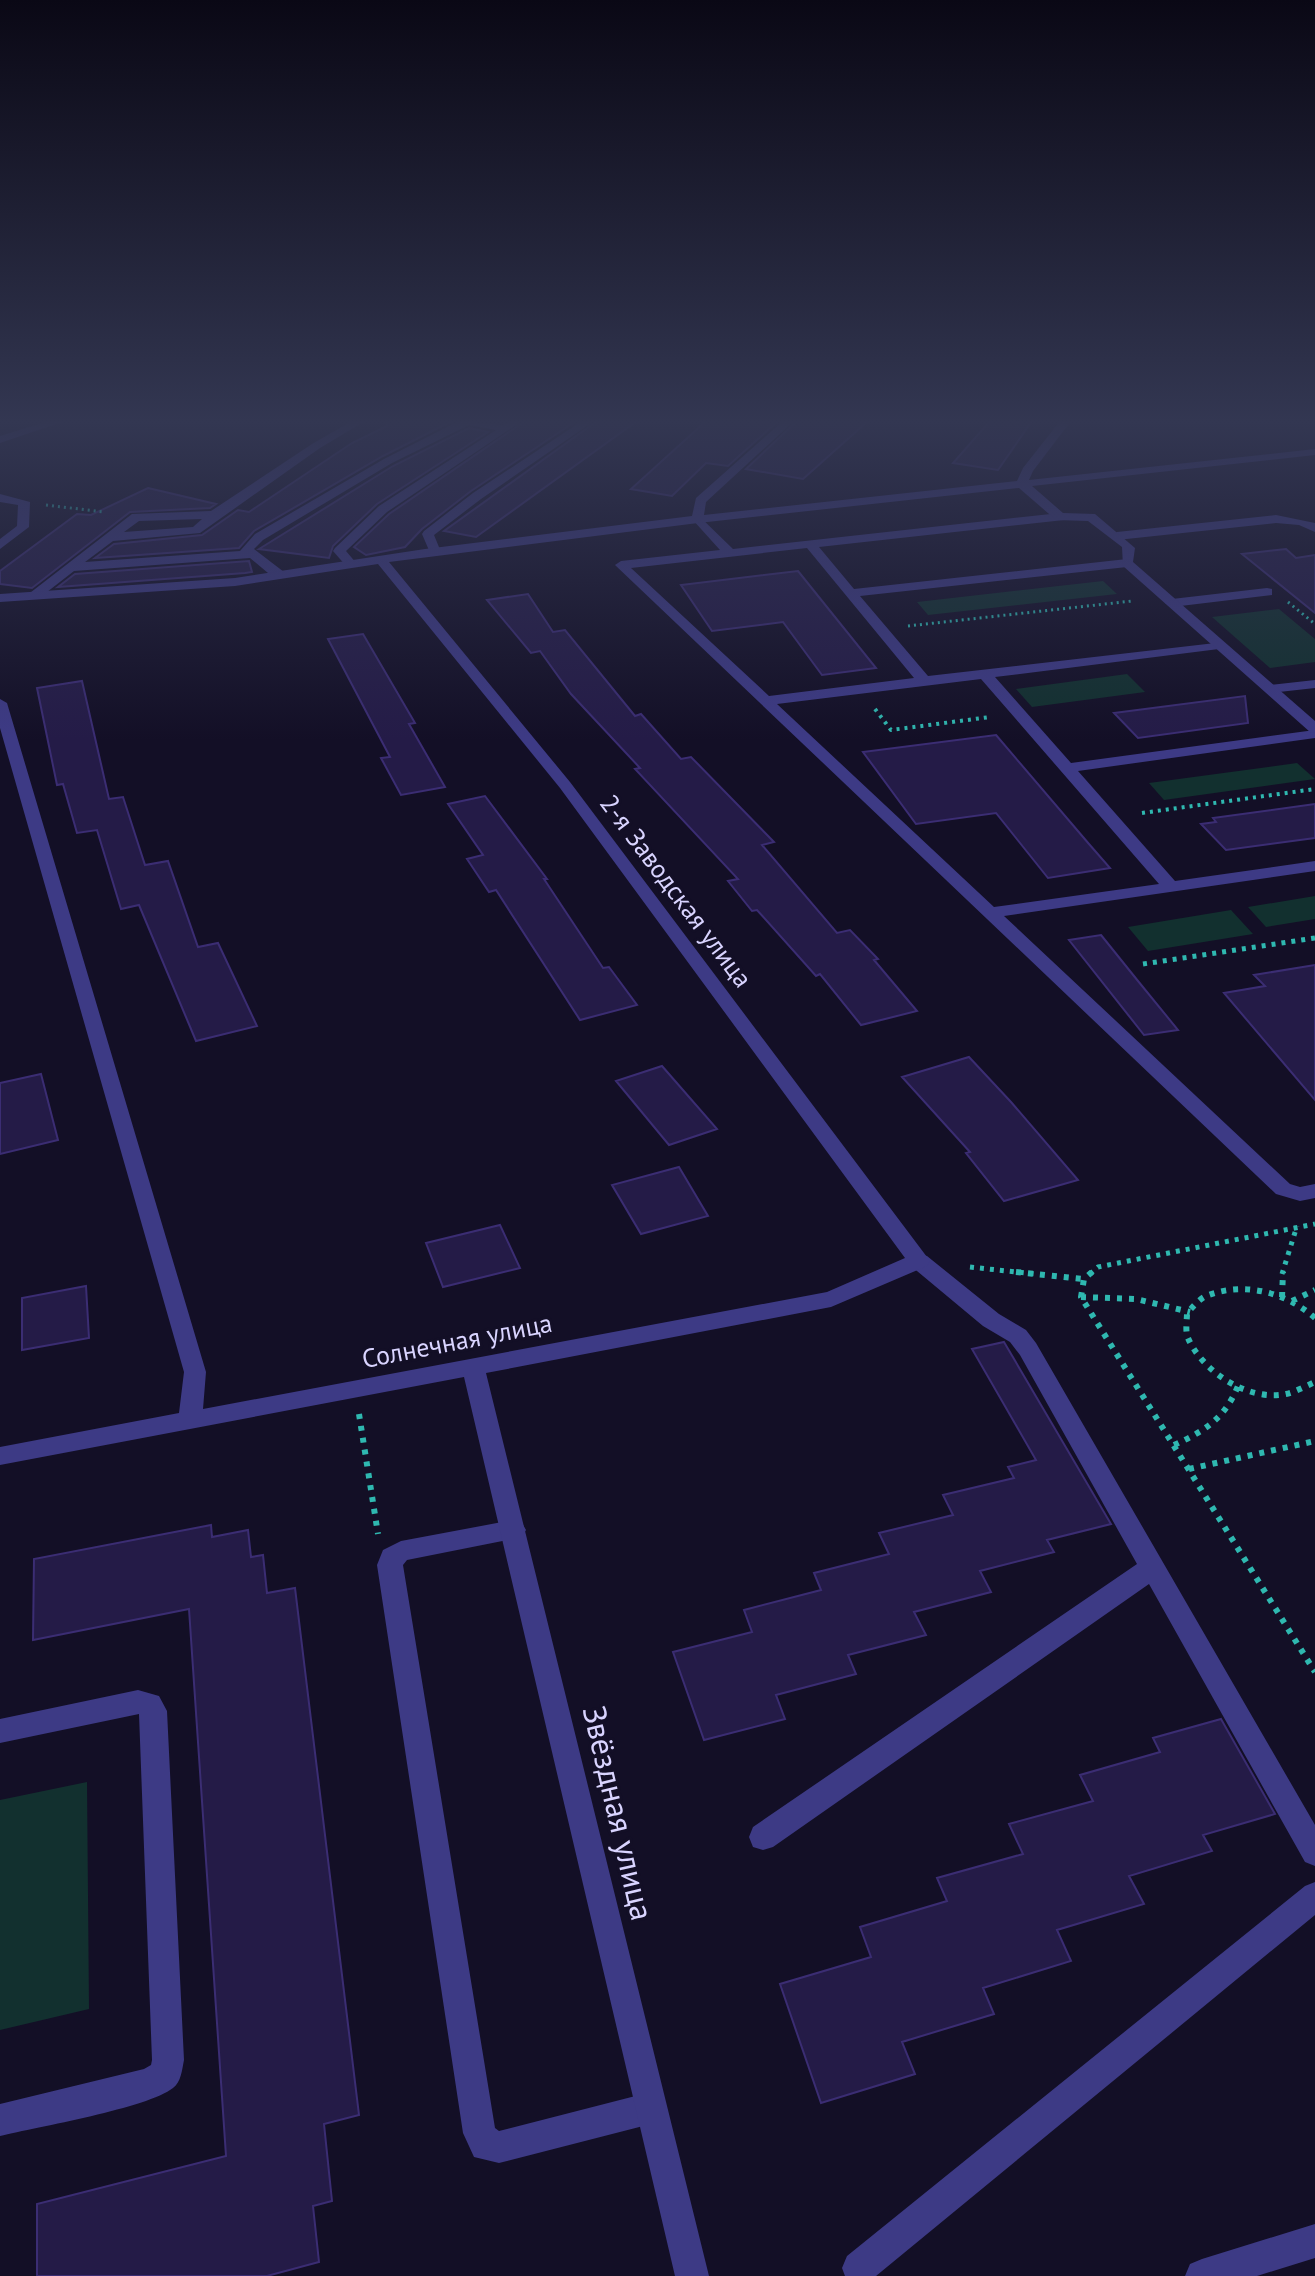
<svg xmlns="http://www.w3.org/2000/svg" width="1315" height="2276" font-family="'PT Sans',sans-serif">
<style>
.green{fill:#12302f}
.building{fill:#241b47;stroke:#3b2d73;stroke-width:2}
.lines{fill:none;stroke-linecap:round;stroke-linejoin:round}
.path-far3{stroke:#2fb8b0;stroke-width:3;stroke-dasharray:2 4;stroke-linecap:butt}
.path-far2{stroke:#2fb8b0;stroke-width:4;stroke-dasharray:3 5;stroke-linecap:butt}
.path-far1{stroke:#2fb8b0;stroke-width:5;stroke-dasharray:4 6;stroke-linecap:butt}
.path{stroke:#2fb8b0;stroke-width:6;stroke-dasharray:5 7;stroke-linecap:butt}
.service{fill:#3d3a85;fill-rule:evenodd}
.minor{fill:#3d3a85;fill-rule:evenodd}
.labels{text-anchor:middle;stroke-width:6;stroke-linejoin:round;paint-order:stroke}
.street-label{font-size:26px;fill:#d9d4ff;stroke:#130f26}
.near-street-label{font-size:32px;fill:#d9d4ff;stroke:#130f26}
</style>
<rect width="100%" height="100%" fill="#130f26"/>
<path class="green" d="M1103 581 1117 594 928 615 917 602Z
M1279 609 1315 639V662L1270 668 1212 617Z
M1127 674 1145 692 1032 707 1016 689Z
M1297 763 1315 779 1164 800 1149 783Z
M1315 896V919L1266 927 1248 907Z
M1231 910 1253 934 1148 951 1128 927Z
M87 1782 89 2009 0 2030V1800Z"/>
<path class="building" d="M387 421H452L383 456 254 531 239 548 95 558 114 544 202 535 238 510 249 512 352 443 387 426Z
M525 421H576L471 491 422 529 405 547 366 555 354 547 389 514Z
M597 421H637L476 537 444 531Z
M706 421H778L728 466 706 463 672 496 631 489Z
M797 421H868L803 479 746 469Z
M990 421H1032L998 470 953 463Z
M469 428 488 432 377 504 333 546 329 558 259 549 393 466Z
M148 488 216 504 210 508 130 512 32 588 0 584V571L77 514 91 515Z
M1286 549 1296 558 1315 555V613L1242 554Z
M249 561 252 572 245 573 58 587 75 574Z
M798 571 876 668 822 675 783 622 712 631 681 585Z
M528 594 553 632 565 630 635 716 641 714 681 759 691 757 774 842 762 845 837 933 850 930 878 959 874 960 917 1011 861 1025 820 974 816 976 757 910 752 911 728 881 738 879 635 769 640 768 571 694 540 651 531 653 487 600Z
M363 634 415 723 409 724 445 787 401 795 381 758 390 757 328 639Z
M82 681 109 799 123 797 145 865 168 861 198 947 218 943 257 1026 196 1041 139 905 121 909 97 830 77 833 63 784 57 785 37 688Z
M1245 696 1248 723 1138 738 1114 713Z
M996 735 1089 844 1110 868 1048 878 996 813 916 824 863 752Z
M485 796 547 879H544L603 968 609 967 637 1005 580 1020 496 890 489 892 467 859 483 855 448 804Z
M1315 804V838L1226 850 1201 824 1216 822 1213 818Z
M1101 935 1138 981 1178 1030 1144 1035 1069 940Z
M1315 965V1100L1224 993 1265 986 1254 975Z
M969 1057 1011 1102 1078 1180 1004 1201 966 1153 970 1152 902 1077Z
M662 1066 717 1129 669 1145 616 1081Z
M41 1074 58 1140 0 1154V1083Z
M679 1167 708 1216 641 1234 612 1185Z
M500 1225 520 1268 443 1287 426 1243Z
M86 1286 89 1338 22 1350V1298Z
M1004 1342 1111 1524 1047 1540 1054 1552 980 1571 991 1592 914 1612 926 1635 848 1655 856 1674 776 1695 785 1719 704 1740 673 1652 752 1632 744 1610 821 1590 814 1573 889 1554 879 1533 953 1515 943 1495 1014 1478 1008 1467 1036 1460 972 1349Z
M211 1525 212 1537 248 1530 251 1557 263 1555 267 1593 295 1588 359 2115 324 2124 332 2201 313 2206 319 2262 267 2276H37V2204L226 2156 189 1609 33 1640 34 1559Z
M1221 1719 1275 1814 1203 1835 1212 1851 1129 1876 1144 1904 1057 1930 1071 1961 983 1988 994 2014 902 2042 915 2074 821 2103 780 1984 871 1957 860 1927 947 1901 937 1878 1023 1854 1009 1824 1093 1801 1080 1775 1160 1752 1153 1738Z"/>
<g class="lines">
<path class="path-far3" d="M46 505 104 512
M1288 602 1315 624
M908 626 1132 601"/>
<path class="path-far2" d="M875 709 891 730 990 717
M1142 813 1315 789"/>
<path class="path-far1" d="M1143 964 1315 938
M970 1267 1035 1274
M1090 1274 1098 1267 1315 1224
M1282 1274 1297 1226"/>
<path class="path" d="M1016 1272 1084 1279
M1092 1272 1084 1279 1081 1297 1315 1672
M1081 1297 1136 1299 1190 1312
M1282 1297 1283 1272
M1292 1301 1315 1290
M1315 1318C1286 1292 1243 1281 1206 1296 1199 1299 1192 1308 1187 1313 1187 1321 1185 1331 1188 1338 1202 1371 1248 1402 1286 1394 1295 1392 1306 1386 1315 1382
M359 1414 378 1534
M1174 1445C1205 1431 1225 1418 1238 1386
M1189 1469 1315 1441"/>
<path class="service" d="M352 421H365L320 448 200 533 113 541 85 562 240 551 255 534 384 459 459 421 503 425 510 421H522L387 512 346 551 357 564 355 567H347L333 551 335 548 379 506 496 430 469 425 392 463 263 540 254 549 284 572V578H274L250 558 74 571 38 599 26 596 132 514 211 511 312 444ZM202 519 193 527 124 532 139 521Z
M582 421H594L481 499 434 535 441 552 431 555 422 534 424 531 473 493Z
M1060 513 1064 514V520L819 547 854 589 1127 559 1133 563 1127 567 860 596 928 676 1224 642V648L1219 649 995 677 1071 763 1315 730V738L1078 771 1175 881 1315 861V871L1004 916 1290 1184 1300 1187 1315 1184V1198L1300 1201 1276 1194 615 565 621 561 720 550 692 519 698 515 733 549ZM807 548 914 678 769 696 631 568ZM981 679 1159 884 994 907 777 704Z
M1276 515 1315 523V532L1299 525 1276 523 1117 540 1111 536 1117 532Z
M1267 588 1272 589V595L1172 607 1165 603 1172 599Z
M1315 680V688L1270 693 1263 689 1270 685Z
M919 1254 927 1256 999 1314 1026 1330 1036 1343 1315 1825V1866L1305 1862 1149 1584 773 1847 763 1850 753 1847 749 1837 753 1827 1137 1564 1020 1355 1010 1342 983 1326 911 1266 908 1261 911 1256Z
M513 1520 522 1523 526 1530 522 1537 407 1560 403 1565 495 2128 499 2131 651 2092 662 2097 667 2108 662 2119 651 2124 499 2163 474 2157 463 2133 377 1565 383 1550 401 1541Z
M138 1690 159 1696 167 1711 184 2060C182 2070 181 2082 173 2088 148 2108 37 2127 0 2136V2104L144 2069 151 2065 152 2060 139 1714 0 1743V1719Z
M1315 1882V1915L876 2276H845L842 2268 847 2256 1305 1886Z
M1315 2224V2258L1257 2276H1185L1190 2264 1202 2259Z"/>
<path class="minor" d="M49 421H65L0 443V436Z
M783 421H794L706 502 704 515 1017 481 1023 468 1060 421H1071L1033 471 1029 480 1315 449V455L1032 486 1063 513 1095 514 1135 548 1133 562 1315 721V733L1310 732 1123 566 1122 547 1088 521 1056 520 1019 488 698 523 389 562 570 782 930 1261 927 1266 831 1307 486 1373 709 2276H675L464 1377 0 1465V1447L179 1413 184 1372 0 728V699L7 703 206 1372 203 1409 827 1292 905 1258 560 788 378 564 235 586 0 602V594L235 578 425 549 692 516 696 498Z
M0 494 30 502 29 527 0 549V539L17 526 18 505 0 502Z"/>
</g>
<linearGradient id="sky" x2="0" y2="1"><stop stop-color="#0a0815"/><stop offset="0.57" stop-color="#333752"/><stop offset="1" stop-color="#333752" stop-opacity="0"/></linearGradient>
<rect width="1315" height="740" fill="url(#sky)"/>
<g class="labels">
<g class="street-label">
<text transform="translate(676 891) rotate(53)" y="9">2-я Заводская улица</text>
<text transform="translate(457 1341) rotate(-11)" y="9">Солнечная улица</text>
</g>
<g class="near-street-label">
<text transform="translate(618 1813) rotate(77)" y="11">Звёздная улица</text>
</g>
</g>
</svg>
